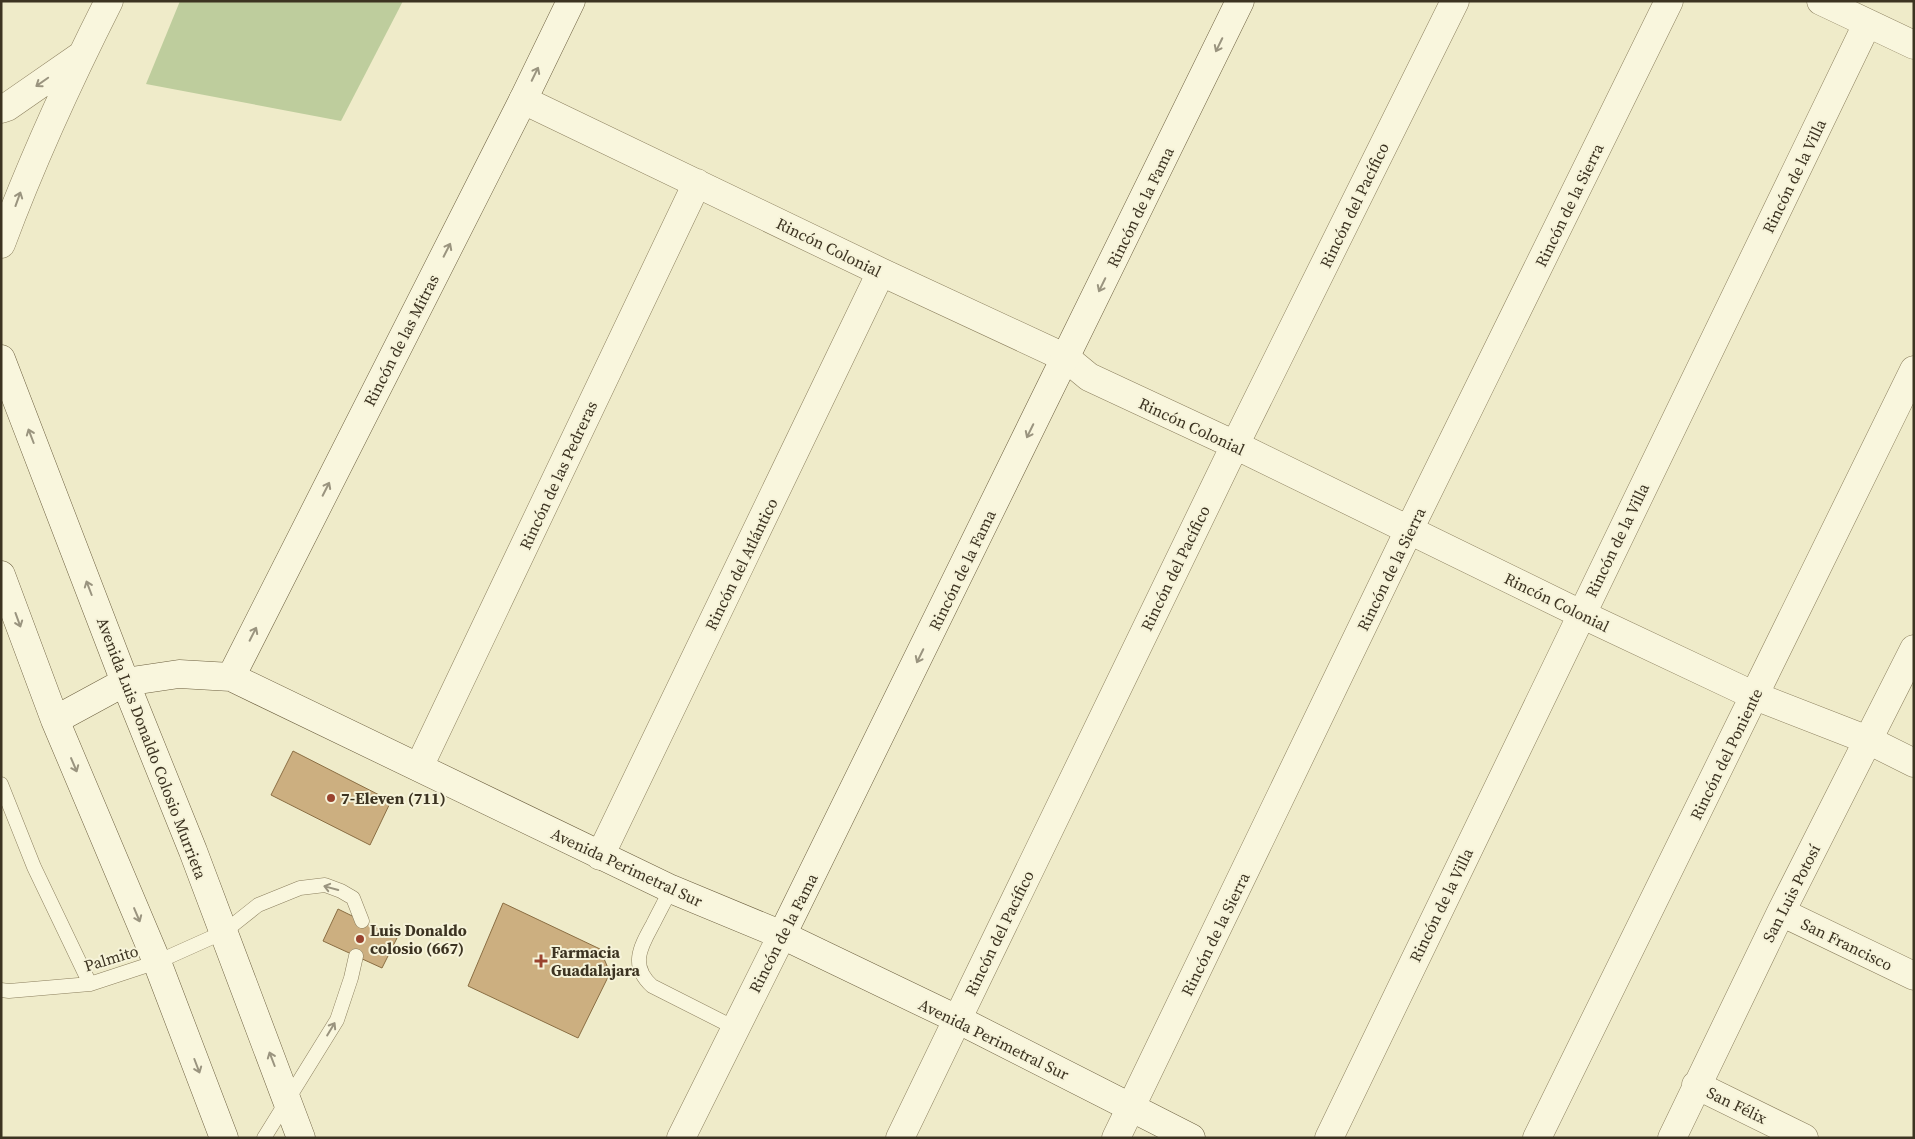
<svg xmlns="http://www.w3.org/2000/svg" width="1915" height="1139" font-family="'Source Serif 4',serif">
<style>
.green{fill:#becd9d}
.building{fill:#ccaf80;stroke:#8a6e43}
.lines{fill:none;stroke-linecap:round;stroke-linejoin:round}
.lane-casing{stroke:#8b7f5e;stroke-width:15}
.street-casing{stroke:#8b7f5e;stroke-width:29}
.secondary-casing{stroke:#6d6040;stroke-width:29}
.lane{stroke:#f9f6dd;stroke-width:14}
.street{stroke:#f9f6dd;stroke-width:28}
.secondary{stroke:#f9f6dd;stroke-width:28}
.oneway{stroke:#9a947f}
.poi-dot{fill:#9a432e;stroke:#f6f3d9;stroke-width:2}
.labels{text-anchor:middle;stroke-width:4;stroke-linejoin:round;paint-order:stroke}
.street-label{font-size:16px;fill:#3c3321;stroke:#f6f3d9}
.poi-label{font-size:16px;font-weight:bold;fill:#3c3321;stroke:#f6f3d9;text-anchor:start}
</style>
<rect width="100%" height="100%" fill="#efebc9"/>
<path class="green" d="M180 1H403L341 121 146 84Z"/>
<path class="building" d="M293 751 391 801 370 845 271 795Z
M503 903 600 949 610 973 578 1038 468 986Z
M338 909 397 938 382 968 323 941Z"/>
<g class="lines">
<defs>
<path id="lane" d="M1 784 34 867 90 984
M671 889C665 901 659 912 653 924 641 946 629 965 652 986L735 1028
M1 990 9 991 90 984 157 962 224 932 258 905 300 888 325 885 341 891 353 898 362 921
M264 1138 337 1020 351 978 356 956"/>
<path id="street" d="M1821 1 1914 45
M523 100 881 272 1066 358 1089 377 1235 445 1581 614 1755 696 1868 740 1914 763
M1 109 7 107 82 55
M1 244C32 161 69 80 109 1
M419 767 697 183
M600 856 881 272
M1781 912 1914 976
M1696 1085 1804 1138
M681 1138 782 935
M900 1138 1235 445 1455 1
M1116 1138 1409 530 1669 1
M1329 1138 1867 24
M1537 1138 1914 370
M1672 1138 1781 912 1914 649"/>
<path id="secondary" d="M1 359 125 682 193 851 301 1138
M1 575 55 720 157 962 224 1138
M231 677 523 100 571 1
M55 720 125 682 179 674 231 677 671 889 782 935 957 1019 1191 1138
M782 935 1240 1"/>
</defs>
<use href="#lane" class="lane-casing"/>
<use href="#street" class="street-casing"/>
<use href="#secondary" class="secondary-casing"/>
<use href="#lane" class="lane"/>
<use href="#street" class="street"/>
<use href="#secondary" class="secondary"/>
</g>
<defs><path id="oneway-shaft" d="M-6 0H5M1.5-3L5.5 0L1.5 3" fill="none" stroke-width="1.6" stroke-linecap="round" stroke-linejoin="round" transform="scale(1.25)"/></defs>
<g class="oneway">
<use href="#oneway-shaft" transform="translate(1219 45) rotate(116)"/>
<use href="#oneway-shaft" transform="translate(535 74) rotate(-64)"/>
<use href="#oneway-shaft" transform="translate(42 82) rotate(145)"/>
<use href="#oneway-shaft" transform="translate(18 199) rotate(-70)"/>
<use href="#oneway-shaft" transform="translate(447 250) rotate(-63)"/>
<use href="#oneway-shaft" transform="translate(1102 285) rotate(116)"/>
<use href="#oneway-shaft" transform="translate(1030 431) rotate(116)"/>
<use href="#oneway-shaft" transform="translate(31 436) rotate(-111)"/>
<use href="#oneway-shaft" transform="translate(326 489) rotate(-63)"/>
<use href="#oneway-shaft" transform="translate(89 588) rotate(-111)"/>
<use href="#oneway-shaft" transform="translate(18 620) rotate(70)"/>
<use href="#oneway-shaft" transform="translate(253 634) rotate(-63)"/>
<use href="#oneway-shaft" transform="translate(920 656) rotate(116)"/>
<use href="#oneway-shaft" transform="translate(74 765) rotate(67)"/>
<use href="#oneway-shaft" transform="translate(331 888) rotate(-165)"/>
<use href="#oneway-shaft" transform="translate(137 915) rotate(67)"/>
<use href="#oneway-shaft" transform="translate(331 1029) rotate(-59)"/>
<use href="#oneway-shaft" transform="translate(272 1059) rotate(-111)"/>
<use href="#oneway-shaft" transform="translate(197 1066) rotate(69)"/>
</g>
<g class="poi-dot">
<circle cx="331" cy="798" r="5"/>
<circle cx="360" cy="939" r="5"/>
<path d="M538.5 953.5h5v5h5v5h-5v5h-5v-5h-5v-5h5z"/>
</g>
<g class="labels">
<g class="street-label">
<text transform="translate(1794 176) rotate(-64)" y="6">Rincón de la Villa</text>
<text transform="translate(1354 205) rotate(-64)" y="6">Rincón del Pacífico</text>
<text transform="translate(1569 205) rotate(-64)" y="6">Rincón de la Sierra</text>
<text transform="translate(1140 207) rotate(-64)" y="6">Rincón de la Fama</text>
<text transform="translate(829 247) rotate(26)" y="6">Rincón Colonial</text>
<text transform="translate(401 340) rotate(-63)" y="6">Rincón de las Mitras</text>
<text transform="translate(1192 426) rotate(25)" y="6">Rincón Colonial</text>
<text transform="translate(558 475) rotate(-65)" y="6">Rincón de las Pedreras</text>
<text transform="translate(1617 540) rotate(-64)" y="6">Rincón de la Villa</text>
<text transform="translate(741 564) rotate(-64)" y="6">Rincón del Atlántico</text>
<text transform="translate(1175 568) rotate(-64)" y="6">Rincón del Pacífico</text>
<text transform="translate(1391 569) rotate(-64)" y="6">Rincón de la Sierra</text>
<text transform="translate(962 570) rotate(-64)" y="6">Rincón de la Fama</text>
<text transform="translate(1557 602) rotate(26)" y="6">Rincón Colonial</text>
<text transform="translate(152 748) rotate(69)" y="6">Avenida Luis Donaldo Colosio Murrieta</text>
<text transform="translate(1726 754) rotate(-64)" y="6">Rincón del Poniente</text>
<text transform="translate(627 867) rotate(25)" y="6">Avenida Perimetral Sur</text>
<text transform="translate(1791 893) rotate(-63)" y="6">San Luis Potosí</text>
<text transform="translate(1441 905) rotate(-64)" y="6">Rincón de la Villa</text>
<text transform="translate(783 933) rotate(-63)" y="6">Rincón de la Fama</text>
<text transform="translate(999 933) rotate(-64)" y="6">Rincón del Pacífico</text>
<text transform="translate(1215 934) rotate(-64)" y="6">Rincón de la Sierra</text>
<text transform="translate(1847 944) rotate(26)" y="6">San Francisco</text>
<text transform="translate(111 958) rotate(-17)" y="6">Palmito</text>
<text transform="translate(994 1039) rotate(26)" y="6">Avenida Perimetral Sur</text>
<text transform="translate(1737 1105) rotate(26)" y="6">San Félix</text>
</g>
<g class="poi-label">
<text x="341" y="804">7-Eleven (711)</text>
<text x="370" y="936">Luis Donaldo<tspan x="370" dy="18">colosio (667)</tspan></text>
<text x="551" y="958">Farmacia<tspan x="551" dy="18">Guadalajara</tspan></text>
</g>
</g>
<rect width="1915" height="1139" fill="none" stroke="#3c3321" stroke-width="5"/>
</svg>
